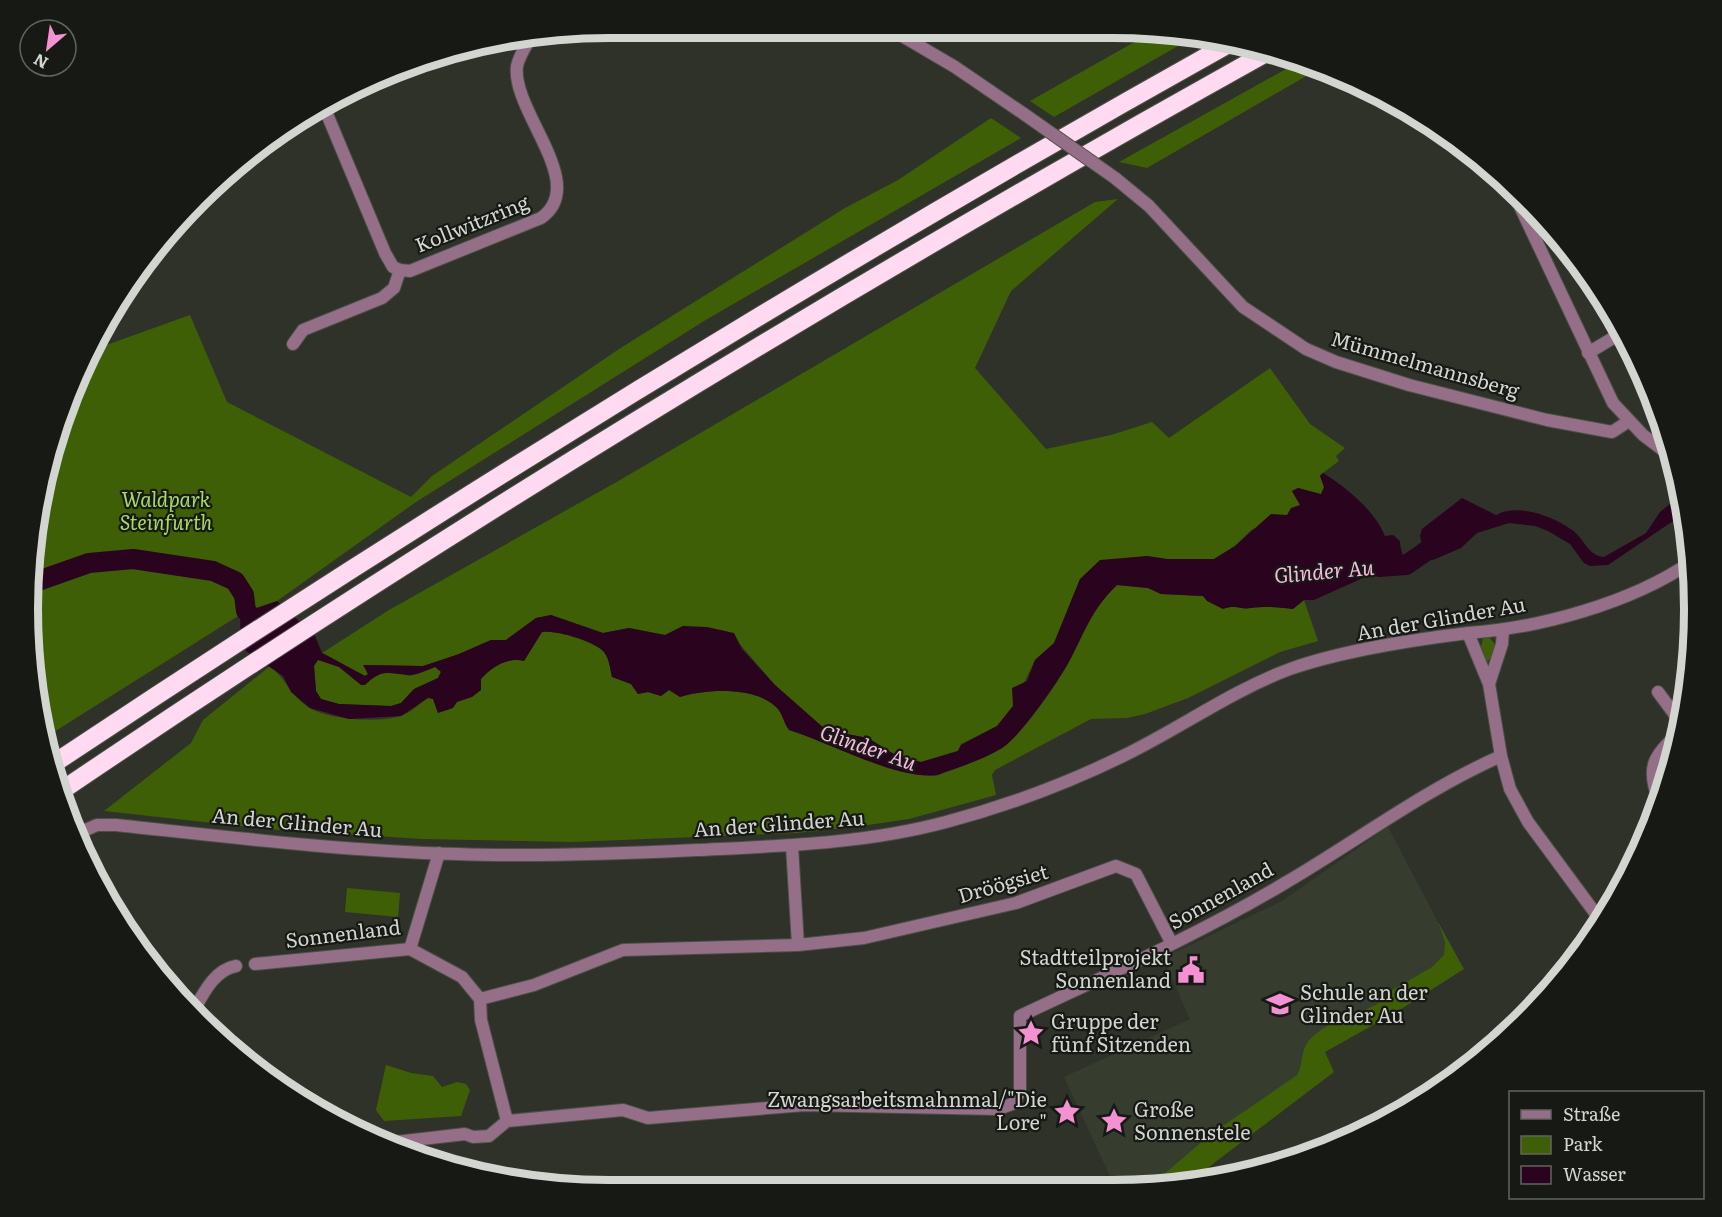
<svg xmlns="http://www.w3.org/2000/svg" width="1722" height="1217" font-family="Literata,serif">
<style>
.built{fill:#363d2f}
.green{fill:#3f5f07}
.water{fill:#2a031f;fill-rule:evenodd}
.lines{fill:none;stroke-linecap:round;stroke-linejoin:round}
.river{stroke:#2a031f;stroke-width:20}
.minor-casing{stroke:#4c4f47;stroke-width:14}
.tertiary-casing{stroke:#4c4f47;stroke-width:14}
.motorway-casing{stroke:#4c4f47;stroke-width:20}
.minor{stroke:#946f87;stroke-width:12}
.tertiary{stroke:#946f87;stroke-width:12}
.motorway{stroke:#ffdaf1;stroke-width:18}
.rail-casing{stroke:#bfc1bc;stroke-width:5}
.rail{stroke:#171915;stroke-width:3;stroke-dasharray:9;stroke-linecap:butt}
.tertiary-bridge-casing{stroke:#4c4f47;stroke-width:14;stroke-linecap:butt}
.tertiary-bridge{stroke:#946f87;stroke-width:12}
.labels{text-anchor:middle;stroke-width:4.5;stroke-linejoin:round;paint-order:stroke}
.street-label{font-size:20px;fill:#d3d5d0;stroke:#171915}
.park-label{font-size:20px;font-style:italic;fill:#a7db65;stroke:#171915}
.poi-label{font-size:20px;fill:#d3d5d0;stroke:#171915;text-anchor:start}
.water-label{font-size:21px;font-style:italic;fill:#f9b6e1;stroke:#171915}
.rim{fill:none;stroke:#d3d5d0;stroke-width:8}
</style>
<rect width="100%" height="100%" fill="#2e3229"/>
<path class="built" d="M1388 827 1438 922 1445 942 1444 955 1432 967 1387 993 1389 998 1359 1013 1355 1011 1313 1037 1305 1048 1297 1075 1211 1134 1157 1181V1185H1114L1064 1077 1190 1019 1163 958 1282 901Z"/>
<path class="green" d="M1154 31 1197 35 1054 117 1030 101Z
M1295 64 1315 71 1147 168 1119 162Z
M991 118 1021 138 704 321 416 502 277 601 246 611 46 737 32 684 38 495 87 352 190 315 227 402 411 497 432 476 619 349 845 208 898 180Z
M1118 199 1011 291 975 368 1046 449 1111 435 1152 422 1169 438 1270 368 1310 424 1345 448 1336 456 1339 461 1320 475 1324 487 1321 495 1298 488 1292 491 1300 505 1287 515 1251 530 1235 546 1214 559H1167L1147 556 1080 579 1054 643 1035 660 1013 706 997 726 961 744 958 751 921 762 897 756 868 738 826 730 775 685 738 642 683 626 665 635 629 628 603 633 551 615 536 618 506 640H491L459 654 423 666 364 665 368 674 365 676 323 653 326 661 339 667 362 685 377 674 396 672 410 676 435 667 441 671 438 678 414 689 401 703 391 706 339 704 321 699 316 691 314 665 322 653 389 610 620 480 1095 202Z
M1117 585 1148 588 1161 594 1203 596 1223 608C1237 604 1240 610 1250 608 1266 606 1277 607 1293 609L1304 600 1318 641 1280 652 1188 698 1145 714 1127 718 1091 719 995 770 992 775 996 795 909 819 854 827 796 833 572 842 422 839 267 829 104 811 191 743 203 720 270 666C285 678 291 696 308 707 328 720 378 723 401 716 410 713 420 704 428 697L433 699 438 713 457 702 492 666 515 659 524 661 542 632C556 630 590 640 602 650 609 656 610 668 612 677L631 684 638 694 648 692 661 696 669 690 680 697C706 689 758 686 778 709 783 715 784 724 789 730 829 742 899 781 938 775 958 767 983 760 1002 748 1021 736 1061 679 1071 658 1086 629 1093 608 1117 585Z
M1488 636 1495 644 1492 657 1488 661 1484 660 1481 648 1483 637Z
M347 888 400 893 398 917 345 912Z
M1438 922 1464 969 1398 1011 1325 1052 1334 1072 1185 1185H1157L1156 1181 1211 1134 1297 1075C1302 1066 1301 1056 1305 1047 1313 1030 1340 1020 1356 1010L1359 1013 1389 998 1387 993 1432 967 1444 955 1445 942Z
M386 1065 411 1073 433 1076 442 1087 457 1082 466 1084 470 1090 461 1116 384 1121 376 1110Z"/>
<path class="water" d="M1323 473C1346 487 1375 511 1385 536L1393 535 1400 541C1400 552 1406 559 1406 570L1365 577 1314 600H1304L1293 609C1277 607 1266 606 1251 608 1240 610 1237 604 1223 609L1207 601 1203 596 1161 594 1148 588 1117 585C1092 609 1086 629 1071 658 1060 679 1021 736 1002 748 983 760 958 767 938 775 899 781 829 742 789 730 784 724 783 715 778 709 758 686 706 689 680 697L669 690 661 696 648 692 638 694 631 684 612 677C610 668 609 656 602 650 590 640 556 630 542 632L524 661C507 657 492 667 481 679V690L472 697 457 702 453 708 438 713 433 699 428 698 401 716 349 719 310 708 291 692 283 676 246 651 240 626 241 614 277 601 315 636 322 653 365 676 368 674 363 665 423 666 459 654 491 640H506L536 618 551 615 603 633 629 628 665 635 683 626 707 627 734 633 742 649 775 685 826 730 868 738 897 756 921 762 958 751 961 745 997 726 1013 706 1012 688 1027 681 1035 660 1054 643 1080 579 1100 560 1147 556 1167 559H1214L1235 546 1271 514 1287 515 1291 508 1300 505 1292 491 1298 488 1321 494 1324 487 1320 476ZM318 660 339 667 361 685H365C382 669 386 673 408 675 416 676 427 670 435 667L441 672 438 678 414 689 401 703 391 706 339 704 321 699 316 691 314 666Z
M1681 495 1685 513 1608 565 1590 566 1584 563 1570 544 1548 531 1535 526 1509 523 1477 533 1461 548 1433 560 1425 557 1420 536 1422 529 1462 498 1496 515C1518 503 1553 516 1572 530 1584 538 1588 556 1604 557L1646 533 1660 512Z"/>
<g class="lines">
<path class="river" d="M1379 567 1406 565 1444 539
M35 582 89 563 133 559 213 571 235 581 244 595 246 611 263 629"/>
<defs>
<path id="minor" d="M324 107 385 253 393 267 400 270
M293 344 303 330 382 298 394 288 400 270 410 271 541 218C590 184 511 111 517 66 519 56 526 46 531 37
M1588 353 1623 332
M1658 692 1681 723
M1659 801C1646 768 1653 755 1679 733
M74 835 97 825H116C229 837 343 851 457 854 537 857 616 854 696 850 779 846 864 844 946 822 1006 806 1066 784 1123 756 1179 729 1231 691 1290 669 1344 650 1412 640 1468 633
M792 846 798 945
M410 949 462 977 480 999 481 1020 507 1121
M255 964 410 949 439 853
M480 999 534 985 623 950 798 945 864 938 1016 903 1116 866 1136 874 1172 944
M193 1012C203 994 214 970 236 966
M387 1143 465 1134 473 1137 489 1136 507 1121 623 1110 648 1118 805 1105 998 1109 1012 1104 1020 1092V1016C1109 974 1200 934 1285 883 1357 841 1424 790 1501 756"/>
<path id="tertiary" d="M887 27 955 67 1024 114
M1115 178 1149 206 1243 307 1306 349 1336 362 1409 385 1547 420 1612 432 1629 421
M1515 196 1613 403 1643 435 1672 457
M1489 684 1502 644 1503 631
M1601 921 1528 822 1510 789 1501 756 1489 684 1468 633C1540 628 1631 603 1691 562"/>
<path id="motorway" d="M53 764C438 508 831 266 1234 41
M61 791C451 527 855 282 1266 53"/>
</defs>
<use href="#minor" class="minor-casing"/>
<use href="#tertiary" class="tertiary-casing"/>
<use href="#motorway" class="motorway-casing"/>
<use href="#minor" class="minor"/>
<use href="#tertiary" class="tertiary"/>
<use href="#motorway" class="motorway"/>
<defs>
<path id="rail" d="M1065 1110 1068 1114"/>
</defs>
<use href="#rail" class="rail-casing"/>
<use href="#rail" class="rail"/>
<defs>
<path id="tertiary-bridge" d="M1024 114 1115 178"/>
</defs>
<use href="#tertiary-bridge" class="tertiary-bridge-casing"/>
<use href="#tertiary-bridge" class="tertiary-bridge"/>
</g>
<defs>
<symbol id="civic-bare" viewBox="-9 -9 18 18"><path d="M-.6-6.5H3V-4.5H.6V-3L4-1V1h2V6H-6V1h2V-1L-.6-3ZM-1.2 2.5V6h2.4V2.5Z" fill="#f491d3" stroke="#171915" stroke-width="2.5" paint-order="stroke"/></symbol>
<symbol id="school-bare" viewBox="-9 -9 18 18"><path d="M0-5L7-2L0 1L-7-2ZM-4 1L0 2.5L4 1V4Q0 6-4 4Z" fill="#f491d3" stroke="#171915" stroke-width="2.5" paint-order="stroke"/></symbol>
<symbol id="sight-bare" viewBox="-9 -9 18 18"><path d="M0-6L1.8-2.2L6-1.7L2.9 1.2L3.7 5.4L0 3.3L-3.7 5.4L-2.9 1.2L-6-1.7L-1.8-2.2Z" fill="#f491d3" stroke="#171915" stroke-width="2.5" paint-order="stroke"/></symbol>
</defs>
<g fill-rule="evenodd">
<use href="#civic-bare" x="1172" y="951" width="38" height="38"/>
<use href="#school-bare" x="1261" y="985" width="38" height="38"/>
<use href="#sight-bare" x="1012" y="1014" width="38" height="38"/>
<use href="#sight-bare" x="1048" y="1093" width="38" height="38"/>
<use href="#sight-bare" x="1095" y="1102" width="38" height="38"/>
</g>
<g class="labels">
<g class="street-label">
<text transform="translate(472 224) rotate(-22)" y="7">Kollwitzring</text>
<text transform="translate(1425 365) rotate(16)" y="7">Mümmelmannsberg</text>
<text transform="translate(1441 619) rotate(-10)" y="7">An der Glinder Au</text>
<text transform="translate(297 823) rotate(5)" y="7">An der Glinder Au</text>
<text transform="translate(779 824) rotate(-4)" y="7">An der Glinder Au</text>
<text transform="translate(1003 884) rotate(-16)" y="7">Dröögsiet</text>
<text transform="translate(1221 896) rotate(-29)" y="7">Sonnenland</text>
<text transform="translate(343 934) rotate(-7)" y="7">Sonnenland</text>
</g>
<g class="park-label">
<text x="166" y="507">Waldpark<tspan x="166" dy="23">Steinfurth</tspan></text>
</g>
<g class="poi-label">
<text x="1171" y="965" text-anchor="end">Stadtteilprojekt<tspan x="1171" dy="23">Sonnenland</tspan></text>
<text x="1300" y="1000">Schule an der<tspan x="1300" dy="23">Glinder Au</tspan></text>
<text x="1051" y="1029">Gruppe der<tspan x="1051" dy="23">fünf Sitzenden</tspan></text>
<text x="1047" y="1107" text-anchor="end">Zwangsarbeitsmahnmal/"Die<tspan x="1047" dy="23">Lore"</tspan></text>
<text x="1134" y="1117">Große<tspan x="1134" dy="23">Sonnenstele</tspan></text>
</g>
<g class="water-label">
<text transform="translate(1324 572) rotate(-5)" y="7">Glinder Au</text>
<text transform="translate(868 748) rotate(19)" y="7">Glinder Au</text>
</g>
</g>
<path d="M0 0H1722V1217H0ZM609 38H1113A571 571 0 0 1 1684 609V609A571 571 0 0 1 1113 1180H609A571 571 0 0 1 38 609V609A571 571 0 0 1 609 38Z" fill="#171915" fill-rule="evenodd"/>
<path class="rim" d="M609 38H1113A571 571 0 0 1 1684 609V609A571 571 0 0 1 1113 1180H609A571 571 0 0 1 38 609V609A571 571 0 0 1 609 38Z"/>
<rect x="1509" y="1091" width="195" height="108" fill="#171915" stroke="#626460" stroke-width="1.5"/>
<rect x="1521" y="1110" width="30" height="9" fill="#946f87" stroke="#626460" stroke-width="1.5"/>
<text x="1563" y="1121" font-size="18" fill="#d3d5d0">Straße</text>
<rect x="1521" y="1136" width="30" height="18" fill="#3f5f07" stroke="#626460" stroke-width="1.5"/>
<text x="1563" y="1151" font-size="18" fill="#d3d5d0">Park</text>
<rect x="1521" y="1166" width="30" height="18" fill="#2a031f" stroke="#626460" stroke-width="1.5"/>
<text x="1563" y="1181" font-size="18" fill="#d3d5d0">Wasser</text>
<g transform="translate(48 48) rotate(209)"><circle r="28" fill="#171915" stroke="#626460" stroke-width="1.5"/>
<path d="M0-4.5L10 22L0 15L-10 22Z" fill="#f491d3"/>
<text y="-9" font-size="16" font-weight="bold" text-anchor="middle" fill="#d3d5d0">N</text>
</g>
</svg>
